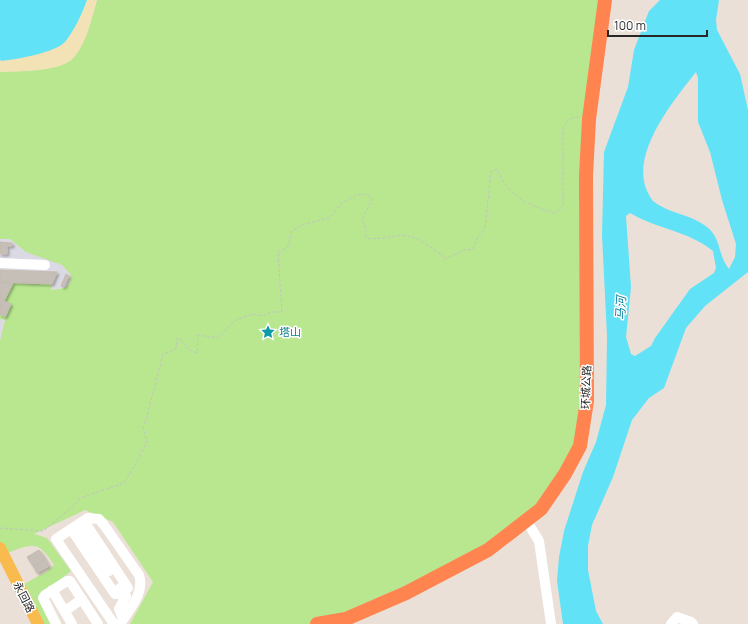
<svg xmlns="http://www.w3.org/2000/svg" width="748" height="624" font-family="Manrope,'Noto Sans SC',sans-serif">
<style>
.industrial{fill:#dbd9e3}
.green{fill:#b8e78f}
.sand{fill:#f4e2b7}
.water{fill:#62e2f6;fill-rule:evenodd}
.building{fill:#c5bfb7;stroke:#c6bcb1;filter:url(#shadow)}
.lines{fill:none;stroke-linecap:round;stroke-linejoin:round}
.path{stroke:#c3c3c3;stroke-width:1;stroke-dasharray:3 2;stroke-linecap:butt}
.minor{stroke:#fff;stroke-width:10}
.major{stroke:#f9bb4e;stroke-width:12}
.highway{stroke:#ff844f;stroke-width:14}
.labels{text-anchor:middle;stroke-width:3;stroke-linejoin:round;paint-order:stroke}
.culture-label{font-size:11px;fill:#0d838f;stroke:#fff;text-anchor:start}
.street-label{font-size:11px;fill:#272727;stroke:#fff}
.water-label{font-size:12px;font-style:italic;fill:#047e9e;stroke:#fff}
</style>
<defs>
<filter id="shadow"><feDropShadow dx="2" dy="2" stdDeviation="1" flood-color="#0004"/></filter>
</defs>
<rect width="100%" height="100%" fill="#ebe0d7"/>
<path class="industrial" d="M0 228 26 251 62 265 71 275 70 283 65 288 46 290 5 320 0 341Z"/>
<path class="green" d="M97 0H605L597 59 580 446 549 506 488 550 317 624H130L153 582 113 522 85 510 34 534 47 538 71 571 40 597 53 624H42L24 584 46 572 54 565C38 540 34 543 7 553L0 548V341L5 320 0 319V314L5 317 11 304 4 301 13 283 52 284 51 290 65 288 70 283 71 275 62 265 26 252 10 239H0V72C18 71 62 72 74 57 87 42 91 19 97 0Z"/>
<path class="sand" d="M0 0H97C92 17 85 48 72 59 58 72 19 71 0 72Z"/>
<path class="water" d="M0 0H87C82 14 74 31 65 42 54 53 17 59 2 61L0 60Z
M660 0H719L716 20 717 30 740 74 748 110V272L705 306 686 328 664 388 649 398 632 420 613 477 592 525 588 546V570L596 611 603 624H563L557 581 559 557 564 531 583 472 596 442 606 405 607 336 602 235 604 152 628 87 634 50 649 11ZM696 72 698 78V122L710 152 722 200 736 244 735 257 729 269C717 254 722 239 707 227 691 214 669 214 653 201 650 198 649 194 647 191 630 153 674 100 696 72ZM630 213C657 229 689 231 713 251L716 268 714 273 690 289 655 338 651 346 635 356 631 354 626 337 631 287 626 216Z"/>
<path class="building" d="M0 242 12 243V246H7V254H0Z
M0 270 57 272 52 284 0 282Z
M66 274 69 276 64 287 61 286Z
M0 282 13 283 0 309Z
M4 301 11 304 5 317 0 314V309Z
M39 550 45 559 33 566 27 557Z
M45 559 49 566 37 573 33 566Z"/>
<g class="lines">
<path class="path" d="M0 528 43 531 71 508 80 498 124 483 134 467 147 442 143 427 146 420 163 354 176 349 177 339 180 338 188 349 197 353 198 335 217 338 236 320 253 314 263 316 271 312H282L278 252 288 247 292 231 301 225 329 218 343 202 357 195 367 194 372 200 362 220 366 228V238C380 241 395 234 409 236 417 237 434 250 442 255L444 259 465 250 473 249 478 237 485 229 491 172 497 169C507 195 529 206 555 213L563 206V128L569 119 578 117"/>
<path class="minor" d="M0 263 45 265
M526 520 539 541 551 624
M78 525 109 571
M71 529 115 594H118L128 588 84 521
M120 588 126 596 119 609 123 619
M52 590 72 624
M65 611 82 599
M56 624 43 598 45 595 67 581H70L98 624
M114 624 56 539 88 518 99 519 104 525 139 575C145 593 129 610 120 624
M671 624 677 617 691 622 693 624"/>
<path class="major" d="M0 548 38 624"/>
<path class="highway" d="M317 624 346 619 406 593 488 550 541 509 565 474 580 446 587 401 586 176 589 119 605 0"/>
</g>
<defs>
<symbol id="sight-bare" viewBox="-9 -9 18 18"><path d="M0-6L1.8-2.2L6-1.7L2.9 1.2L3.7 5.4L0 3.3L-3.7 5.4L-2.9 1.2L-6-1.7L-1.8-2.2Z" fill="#0f9aa8" stroke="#fff" stroke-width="2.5" paint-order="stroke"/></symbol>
</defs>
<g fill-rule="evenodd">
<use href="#sight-bare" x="258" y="322" width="20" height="20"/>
</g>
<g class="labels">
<g class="culture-label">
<text x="279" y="336">塔山</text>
</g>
<g class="street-label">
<text transform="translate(586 387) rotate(-88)" y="4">环城公路</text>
<text transform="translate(24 597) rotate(63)" y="4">永回路</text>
</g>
<g class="water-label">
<text transform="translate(621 308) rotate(-87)" y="4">马河</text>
</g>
</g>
<path d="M608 30v6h99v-6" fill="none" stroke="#272727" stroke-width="2"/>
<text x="614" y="30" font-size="12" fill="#272727" stroke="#ffffff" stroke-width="3" paint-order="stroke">100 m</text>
</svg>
